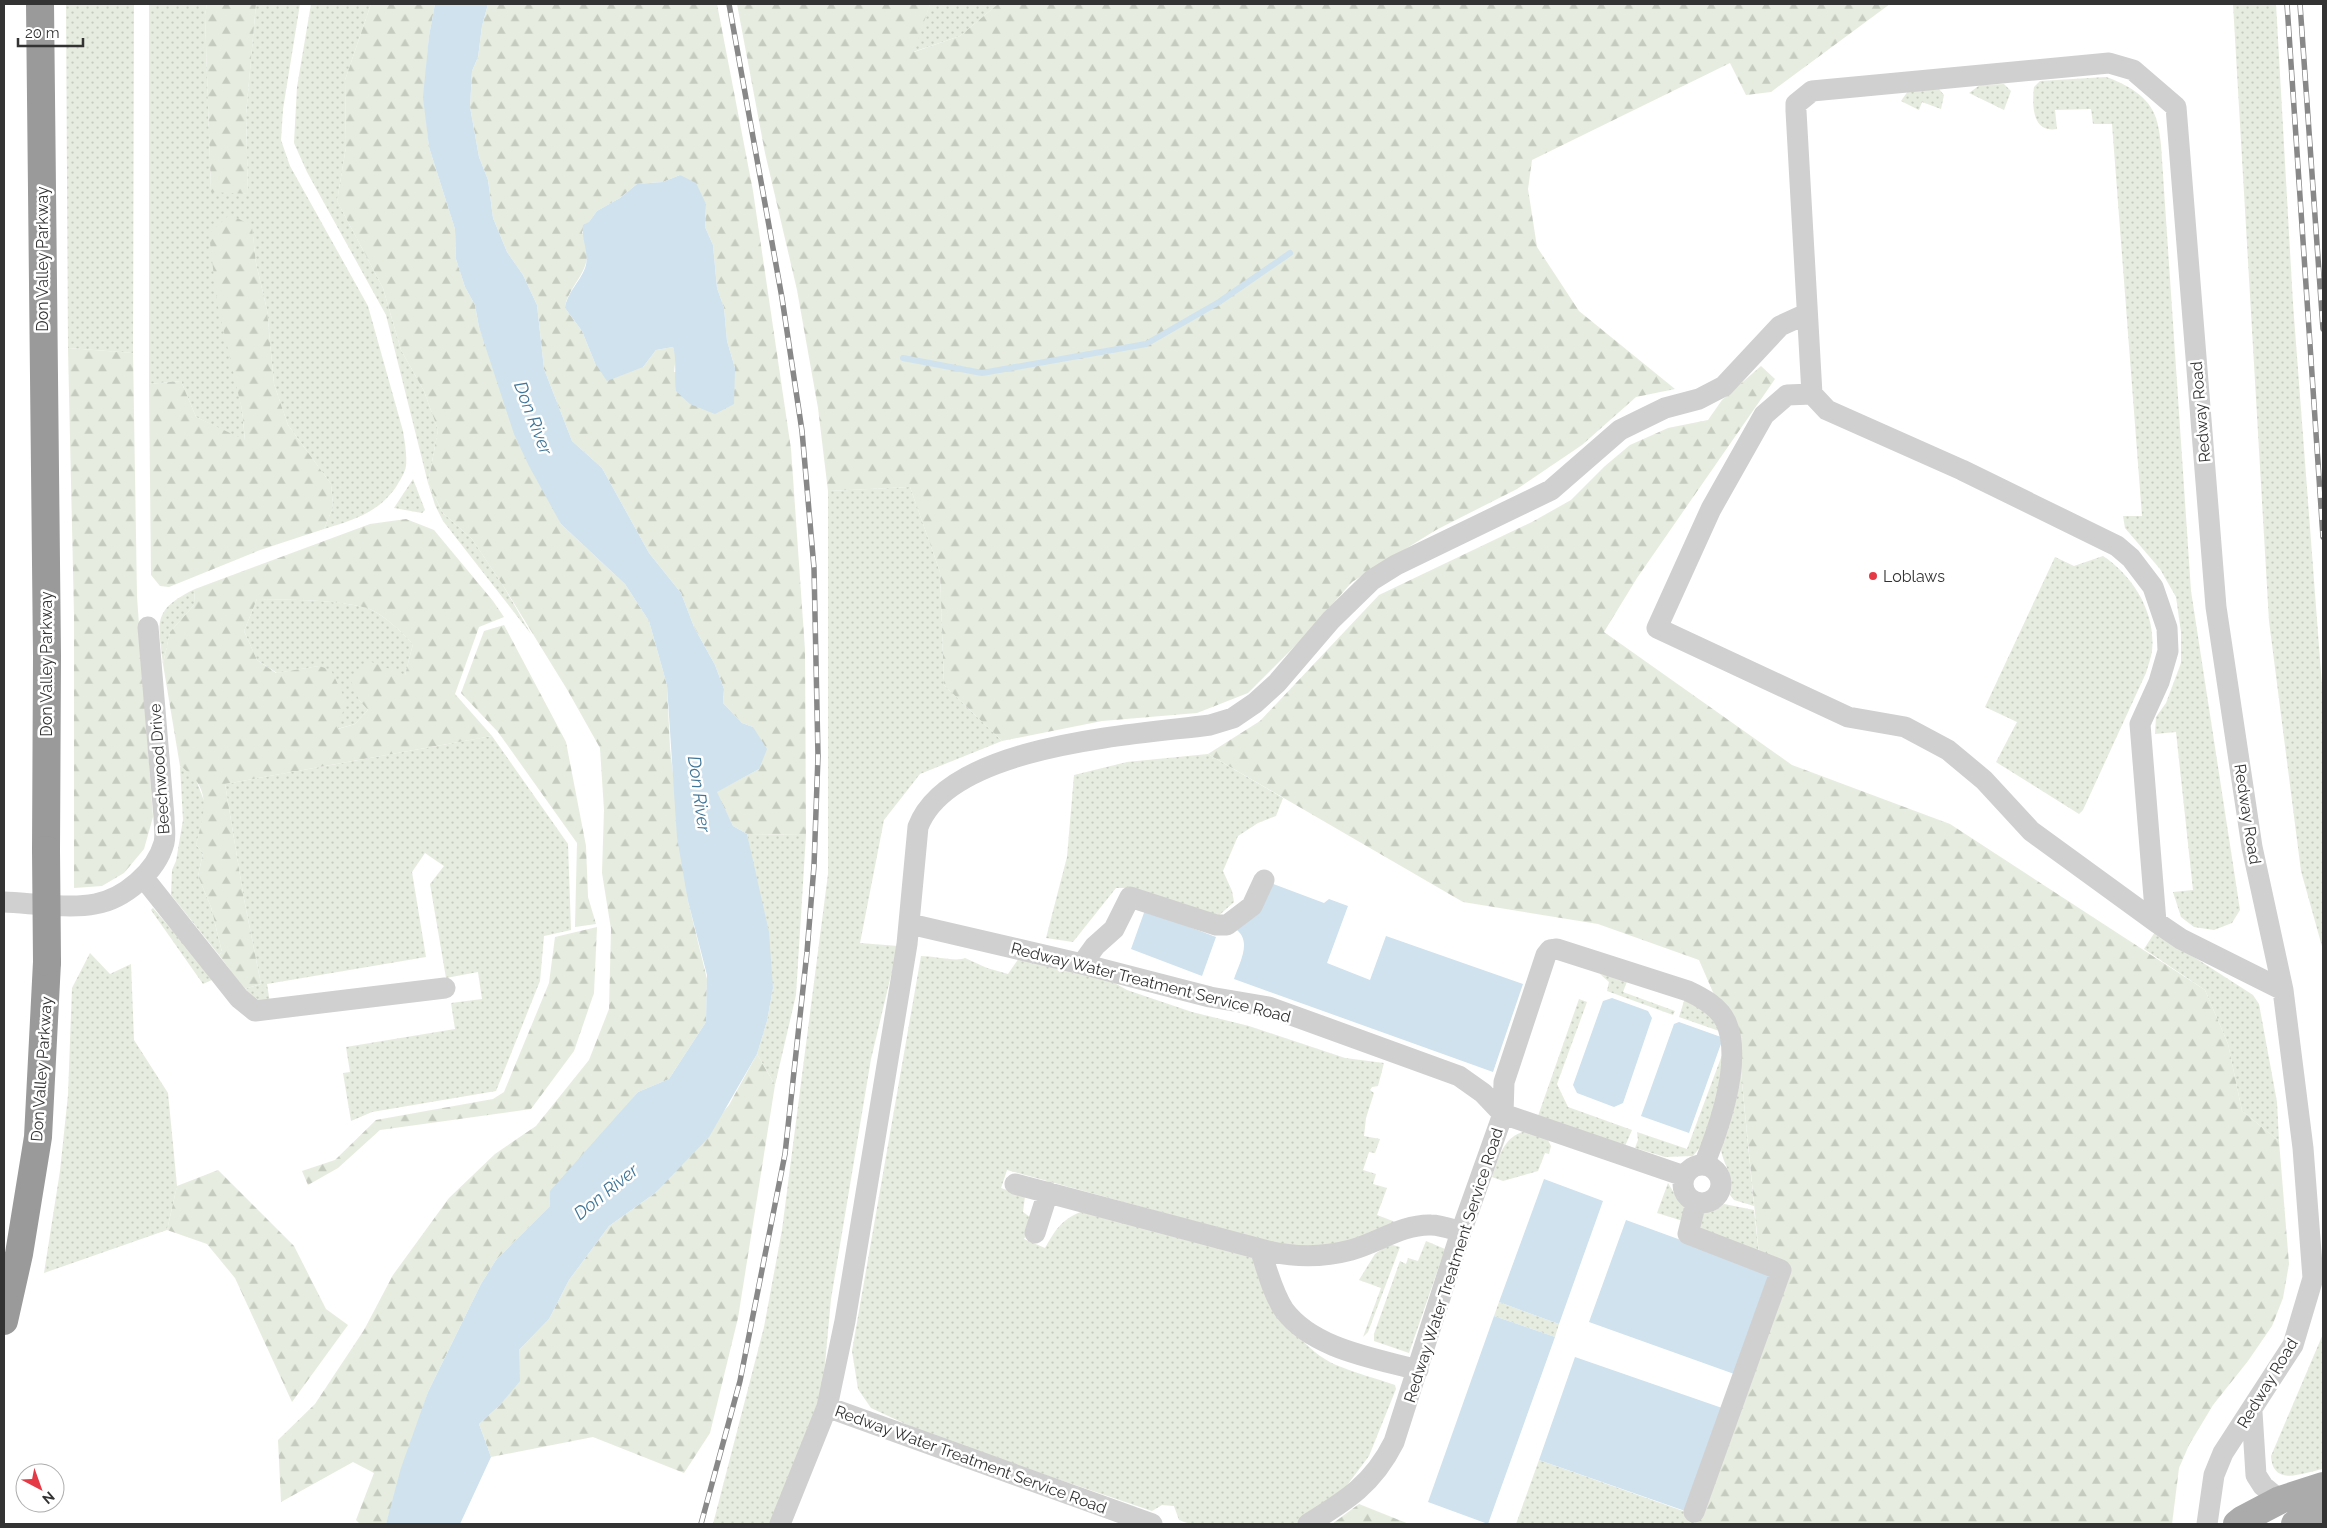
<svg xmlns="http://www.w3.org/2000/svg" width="2327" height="1528" font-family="Raleway,sans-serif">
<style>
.grass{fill:url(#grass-dots)}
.forest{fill:url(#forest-firs);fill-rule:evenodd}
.water{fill:#cfe2ee}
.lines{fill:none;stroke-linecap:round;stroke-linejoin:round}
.stream{stroke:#cfe2ee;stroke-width:6}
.minor{stroke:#d0d0d0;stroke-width:21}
.major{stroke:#ababab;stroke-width:28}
.highway{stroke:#9a9a9a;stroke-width:28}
.rail-casing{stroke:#888;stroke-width:5.5}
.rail{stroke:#fff;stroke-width:4;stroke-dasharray:11;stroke-linecap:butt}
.highway-bridge{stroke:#9a9a9a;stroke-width:28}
.poi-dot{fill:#e63946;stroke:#fff;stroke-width:2}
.labels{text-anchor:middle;stroke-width:5;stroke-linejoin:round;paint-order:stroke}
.street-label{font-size:16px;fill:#333;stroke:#fff}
.poi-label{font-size:16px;fill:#333;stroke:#fff;text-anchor:start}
.water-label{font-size:18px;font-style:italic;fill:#3f7597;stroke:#fff}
</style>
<defs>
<pattern id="grass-dots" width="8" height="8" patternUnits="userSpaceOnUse" patternTransform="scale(1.25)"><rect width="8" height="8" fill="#e6ecdf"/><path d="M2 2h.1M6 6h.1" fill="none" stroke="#c6cbc0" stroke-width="1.8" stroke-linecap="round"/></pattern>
<pattern id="forest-firs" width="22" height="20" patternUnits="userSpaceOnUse" patternTransform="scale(1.25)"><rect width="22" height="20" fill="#e6ecdf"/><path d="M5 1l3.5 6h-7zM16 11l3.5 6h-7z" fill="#c6cbc0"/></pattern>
</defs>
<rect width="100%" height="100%" fill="#fff"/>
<path class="grass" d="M66 4H134L133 353 68 348Z
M149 4H207L205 15 211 191 248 194 246 114 256 4H300L283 109 281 140 290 166 368 306 403 431C405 443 407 454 406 466 405 473 400 480 396 487 378 513 353 520 324 529L333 507 331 484 288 425 274 384 267 310 256 263 252 227 233 366 242 410 245 441 196 417 181 381 149 384Z
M311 4H371L345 80 346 147 337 201 383 288 401 350 424 391 438 430 428 483 443 513 472 539 504 587 531 634 443 521 435 505 428 483 386 315 307 172 294 143 297 87Z
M930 4H998L960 36 913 52Z
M2233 4H2276L2293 304 2323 699V950L2301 871 2269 621Z
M2106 77C2126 84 2149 96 2156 118 2159 127 2160 137 2161 145L2191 591 2240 910 2232 923 2214 930 2194 927 2181 917 2173 892 2193 890 2176 732 2155 734 2156 717 2166 703 2181 663V632L2176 597 2160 569 2125 528 2123 516H2142L2112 124H2093L2091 109 2055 110 2057 129C2032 133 2032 105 2034 87L2040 81Z
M2004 84 2011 91 2004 110 1969 93 1980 85Z
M1939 89 1944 95 1941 109 1922 102 1919 110 1901 101 1908 91Z
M413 479 425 510 422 513 394 508Z
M910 487 940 572 944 685 1002 741 920 774 884 820 860 943 898 946 871 1059 831 1299 821 1407 782 1524H713L764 1327 782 1230 828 874V491Z
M2103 556C2133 576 2156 612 2152 651 2151 658 2148 666 2146 673L2083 810 2079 814 1996 762 2017 722 1985 707 2055 557 2074 566Z
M195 589 194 605 170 632 163 664C158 621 152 610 195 589Z
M257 599C292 600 333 599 367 608 382 613 402 632 413 644L405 675 359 700 368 710 355 724 337 729 319 666 277 673 257 660 244 631Z
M492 736 568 844 571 930 544 936 540 981 496 1091 372 1112 351 1121 343 1073 350 1072 346 1047 455 1029 451 1003 482 999 478 972 446 978 430 884 444 866 425 853 412 872 426 957 267 984 270 1003 266 1006 244 989 261 984 244 899 225 784Z
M1208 754 1283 798 1276 816 1258 823 1238 836 1223 871 1232 891 1234 902 1216 918 1131 888H1116L1073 942 1046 938 1067 857 1074 775 1127 762Z
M180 766 195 777 206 806 196 845 203 853 198 876 211 907 222 952 219 955 171 895 172 870 176 861 183 820Z
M747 834 806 835 796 995 775 1085 757 1054 767 1021 773 988Z
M153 908 214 979 203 984 151 910Z
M2155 932 2253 995 2259 1004 2277 1102 2279 1141 2242 1111 2228 1044 2205 990 2144 949Z
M90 953 110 974 131 964 134 1040 168 1093 177 1186 167 1230 44 1273 60 1171 68 1095 72 988Z
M921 956C934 956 956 962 965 958L987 968 1008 974 1019 958 1111 981 1127 990 1192 1012 1249 1026 1345 1058 1384 1063 1378 1086 1372 1087 1370 1090 1374 1093 1366 1118 1364 1136 1380 1139 1375 1153 1369 1152 1363 1170 1376 1174 1373 1184 1387 1188 1377 1215 1398 1223 1339 1247 1296 1249 1007 1170 1001 1188 1025 1196 1023 1212 1034 1220 1024 1239 1045 1248C1059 1224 1063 1218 1091 1208L1252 1257C1273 1296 1293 1346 1336 1365 1355 1373 1375 1378 1395 1385L1396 1389 1369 1456 1339 1496 1300 1524H1190L1179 1520 1174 1506 1162 1505 1152 1511 936 1438 871 1408 858 1389 852 1351Z
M1600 974 1628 979 1623 992 1675 1011 1673 1015 1607 991 1609 982Z
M1685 998 1712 1018 1722 1032 1679 1017Z
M1579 999 1587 1002 1557 1084 1568 1107 1632 1130 1625 1146 1538 1116Z
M1725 1047V1064L1705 1141 1693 1156 1665 1157 1635 1148 1638 1140 1637 1132 1687 1149Z
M1739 1052 1754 1206 1734 1200 1730 1195C1735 1176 1724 1167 1721 1150Z
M1527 1131 1548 1140 1551 1146 1549 1154 1545 1153 1538 1171 1503 1181 1492 1177C1499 1158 1503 1135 1527 1131Z
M1668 1183 1677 1198 1687 1208 1683 1221 1657 1213Z
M1724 1204 1754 1210 1759 1254 1696 1231 1701 1212 1714 1211Z
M1426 1241 1445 1249 1409 1353 1374 1341V1334L1400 1261 1406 1264 1408 1258 1418 1261Z
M1389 1244 1400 1247 1368 1332 1363 1337 1381 1288 1359 1280 1375 1254Z
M1499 1302 1559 1324 1555 1337 1494 1316Z
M2323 1334V1469C2302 1473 2273 1487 2271 1456Z
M1539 1460 1686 1512 1699 1517 1693 1524H1516Z"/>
<path class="forest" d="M207 4H256L246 114 248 194 211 192 205 15Z
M371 4H435L429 36 424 97 429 147 455 229 456 259 465 287 475 305 479 327 495 371 561 524 625 584 649 621 667 685 670 748 688 901 707 979 706 1022 669 1079 638 1092 606 1130 550 1206 496 1260 481 1284 428 1392 386 1524H360L356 1520 374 1473 353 1462 281 1502 278 1440 315 1404 364 1330 393 1275 449 1198 495 1154 536 1126 589 1060 609 1009 611 929 602 873 604 810 600 748 568 691 504 587 472 539 443 513 428 483 438 430 424 391 401 350 383 288 337 201 346 147 345 80Z
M488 4H717L753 191 791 449 805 650 806 835 747 834 733 826 716 792 759 769 753 727 742 723 723 703 724 689 715 665 694 627 681 593 649 553 602 468 572 441 544 369 537 305 523 275 507 252 493 218 488 180 479 157 470 107 472 71 478 57 482 26ZM680 175 706 204 705 227 713 245 717 288 724 308 727 341 735 368 674 372 676 355 673 347 656 350 643 367 595 363 582 331 565 308C567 288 589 273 587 252 587 245 584 238 582 232L597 211 620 198 637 184 663 182Z
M737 4H930L914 52 960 36 998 4H1890L1771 92 1746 95 1730 63 1532 160 1528 189 1537 247 1579 311 1675 389 1636 397 1582 445 1517 489 1436 530 1352 582 1300 641 1248 693 1197 713 1102 721 1002 741 944 685 940 572 910 487 828 491 818 408 797 290 765 153Z
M230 214 252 226 256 263 267 310 274 384 288 425 331 484 333 507 324 529 260 550 169 587 160 586 151 575 149 384 181 381 196 417 245 440 242 410 217 302 209 234Z
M68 348 133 353 137 597 153 817 144 849 124 873 102 886 74 888V615Z
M1761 366 1775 379 1637 578 1604 632 1792 765 1950 824 2205 990 2228 1044 2242 1111 2279 1141 2289 1264 2283 1298 2272 1326 2248 1361 2213 1405 2189 1445 2179 1468 2172 1524H1693L1699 1517 1790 1266 1759 1254 1739 1052 1699 960 1598 924 1463 902 1208 754 1260 721 1379 595 1532 522 1571 500 1605 466 1630 445 1668 428 1708 420 1722 400Z
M406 519 434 530 493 601 504 617 479 627 455 694 492 736 225 784 244 899 261 984 244 989 219 955 222 952 211 907 198 876 203 853 196 845C204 812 214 789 180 766L163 664 170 632 194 605 195 589 370 524ZM257 599C292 600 333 599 367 608 382 613 402 632 413 644L405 675 369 661 351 681 359 700 368 710 355 724 338 729 346 701 331 670 319 666 276 673 257 660 244 631Z
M504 625 566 742 586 846 588 897 596 924 575 927 577 843 498 732 461 693 484 631Z
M597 927 594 993 574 1051 531 1109 380 1130 338 1168 308 1185 302 1171 335 1160 376 1120 493 1099 504 1092 549 983 555 937Z
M757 1054 775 1085 738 1318 710 1433 684 1473 593 1437 491 1457 479 1424 500 1405 519 1381V1350L549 1319 569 1280 609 1226 655 1193 729 1105Z
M218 1170 294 1246 326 1309 348 1325 292 1402 235 1278 207 1244 167 1230 177 1186Z
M1359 1504 1409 1524H1332Z"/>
<path class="water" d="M435 4H488L482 26 478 57 472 71 470 107 479 157 488 180 493 218 507 252 523 275 537 305 544 369 572 441 602 468 649 553 681 593 694 627 715 665 724 689 723 703 742 723 753 727 767 749 759 769 717 792 733 826 747 834 769 932 773 988 767 1021 757 1054 709 1137 655 1193 609 1226 569 1280 549 1319 519 1350 520 1381 500 1405 479 1424 491 1457 460 1524H386L401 1468 428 1392 481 1284 496 1260 550 1206V1191L638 1092 669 1079 706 1022 707 975 688 901 677 837 667 685 649 621 625 584 561 524 529 466 514 434 479 327 475 305 465 287 456 259 455 229 429 147 423 97 429 36Z
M680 175 696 183 706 204 705 227 713 245 717 288 724 308 727 341 735 368 734 404 715 414 690 404 676 391C674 378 677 357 673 347L656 350 643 367 607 381 595 363 582 331 565 308C567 292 582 280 586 265 589 251 581 239 583 225L589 222 597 211 620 198 637 184 663 182Z
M1268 882 1324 903 1329 899 1348 906 1327 963 1370 980 1386 936 1523 984 1493 1072 1234 979C1239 963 1252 943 1237 930Z
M1145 910 1216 937 1202 976 1131 949Z
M1612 998 1648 1011 1652 1018 1623 1103 1614 1107 1577 1093 1573 1085 1603 1001Z
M1679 1022 1721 1037 1722 1041 1689 1133 1641 1116 1674 1024Z
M1544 1179 1603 1201 1559 1324 1499 1302Z
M1626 1220 1774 1274 1737 1375 1589 1322Z
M1494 1316 1555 1337 1488 1524 1428 1502Z
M1575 1357 1725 1409 1688 1512 1539 1460Z"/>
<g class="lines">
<path class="stream" d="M903 358 982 373 1146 344 1219 302 1290 253"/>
<path class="minor" d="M1812 394 1787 395 1764 415 1711 509 1657 628 1848 717 1905 727 1948 750 1984 780 2031 831 2156 922 2140 724 2159 682 2168 651 2167 628 2153 587 2131 558 2117 546 1962 470 1827 410 1812 394 1796 111V104L1812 91 2109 63 2133 70 2176 107 2216 607 2252 847 2283 990 2303 1148 2313 1278 2293 1345 2223 1453 2214 1475 2207 1524
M143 877 239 998 255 1011 445 988
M4 902C30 903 70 909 95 904 124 899 156 872 164 843 166 835 164 825 164 817L148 627
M2156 922 2181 939 2283 990
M910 924 1082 964 1210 997 1269 1007 1459 1076 1483 1093 1503 1114 1461 1232 1394 1442C1373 1484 1347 1500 1308 1524
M1082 964 1095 946 1114 929 1130 897 1216 925H1227L1252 906 1264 880
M1683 1184a19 19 0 1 1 38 0a19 19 0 1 1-38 0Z
M1684 1176 1503 1114 1504 1082 1546 955 1550 950 1557 949 1688 991C1703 998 1719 1007 1726 1022 1743 1061 1719 1128 1704 1165
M1015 1184 1260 1249C1289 1257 1321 1258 1351 1250 1377 1243 1403 1224 1431 1225 1441 1225 1451 1229 1461 1232
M1035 1233 1048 1192
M1260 1249C1267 1269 1272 1292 1284 1310 1313 1349 1374 1358 1418 1370
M827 1407 1152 1524
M2252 1412 2256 1475 2263 1486 2280 1500
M1694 1512 1781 1270 1688 1234 1696 1202
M780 1524 827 1407 845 1321 907 944 918 827C949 744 1135 735 1210 725L1233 718 1255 703 1277 683 1331 620 1372 580 1396 565 1551 490 1620 430 1665 408 1699 399 1724 386 1780 326 1806 314"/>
<path class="major" d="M2237 1524 2242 1520 2280 1500 2323 1486
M2295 1524 2323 1512"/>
<path class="highway" d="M40 4 47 656 46 850
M4 1321 19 1254 38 1137 47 962"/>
<defs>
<path id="rail" d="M2287 4 2323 537
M2300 4 2323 329
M701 1524 740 1381 785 1154 807 952 814 866 818 756 814 568 802 431 782 298 729 4"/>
</defs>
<use href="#rail" class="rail-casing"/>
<use href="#rail" class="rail"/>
<path class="highway-bridge" d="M46 850 47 962"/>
</g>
<circle class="poi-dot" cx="1873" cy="576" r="5"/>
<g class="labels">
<g class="street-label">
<text transform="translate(42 259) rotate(-90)" y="6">Don Valley Parkway</text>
<text transform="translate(2200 412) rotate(-95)" y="6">Redway Road</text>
<text transform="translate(46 664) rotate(-90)" y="6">Don Valley Parkway</text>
<text transform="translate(159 769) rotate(-94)" y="6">Beechwood Drive</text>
<text transform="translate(2248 814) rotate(81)" y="6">Redway Road</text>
<text transform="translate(1151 982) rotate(14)" y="6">Redway Water Treatment Service Road</text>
<text transform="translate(41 1069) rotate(-86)" y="6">Don Valley Parkway</text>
<text transform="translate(1453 1265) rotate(-72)" y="6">Redway Water Treatment Service Road</text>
<text transform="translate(2267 1383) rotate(-59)" y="6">Redway Road</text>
<text transform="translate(971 1459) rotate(20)" y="6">Redway Water Treatment Service Road</text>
</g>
<g class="poi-label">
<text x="1883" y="582">Loblaws</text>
</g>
<g class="water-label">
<text transform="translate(533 418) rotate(69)" y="6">Don River</text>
<text transform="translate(699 794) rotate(82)" y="6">Don River</text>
<text transform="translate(606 1192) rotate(-39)" y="6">Don River</text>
</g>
</g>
<rect width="2327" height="1528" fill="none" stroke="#333333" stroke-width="10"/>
<g transform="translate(40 1488) rotate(139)"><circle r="24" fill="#ffffff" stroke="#adadad"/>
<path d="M0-4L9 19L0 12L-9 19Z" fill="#e63946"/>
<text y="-8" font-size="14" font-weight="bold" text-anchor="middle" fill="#333333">N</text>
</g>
<path d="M18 38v8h65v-8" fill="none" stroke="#333333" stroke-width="2.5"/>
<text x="25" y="38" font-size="15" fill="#333333" stroke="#ffffff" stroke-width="4" paint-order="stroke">20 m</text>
</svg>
